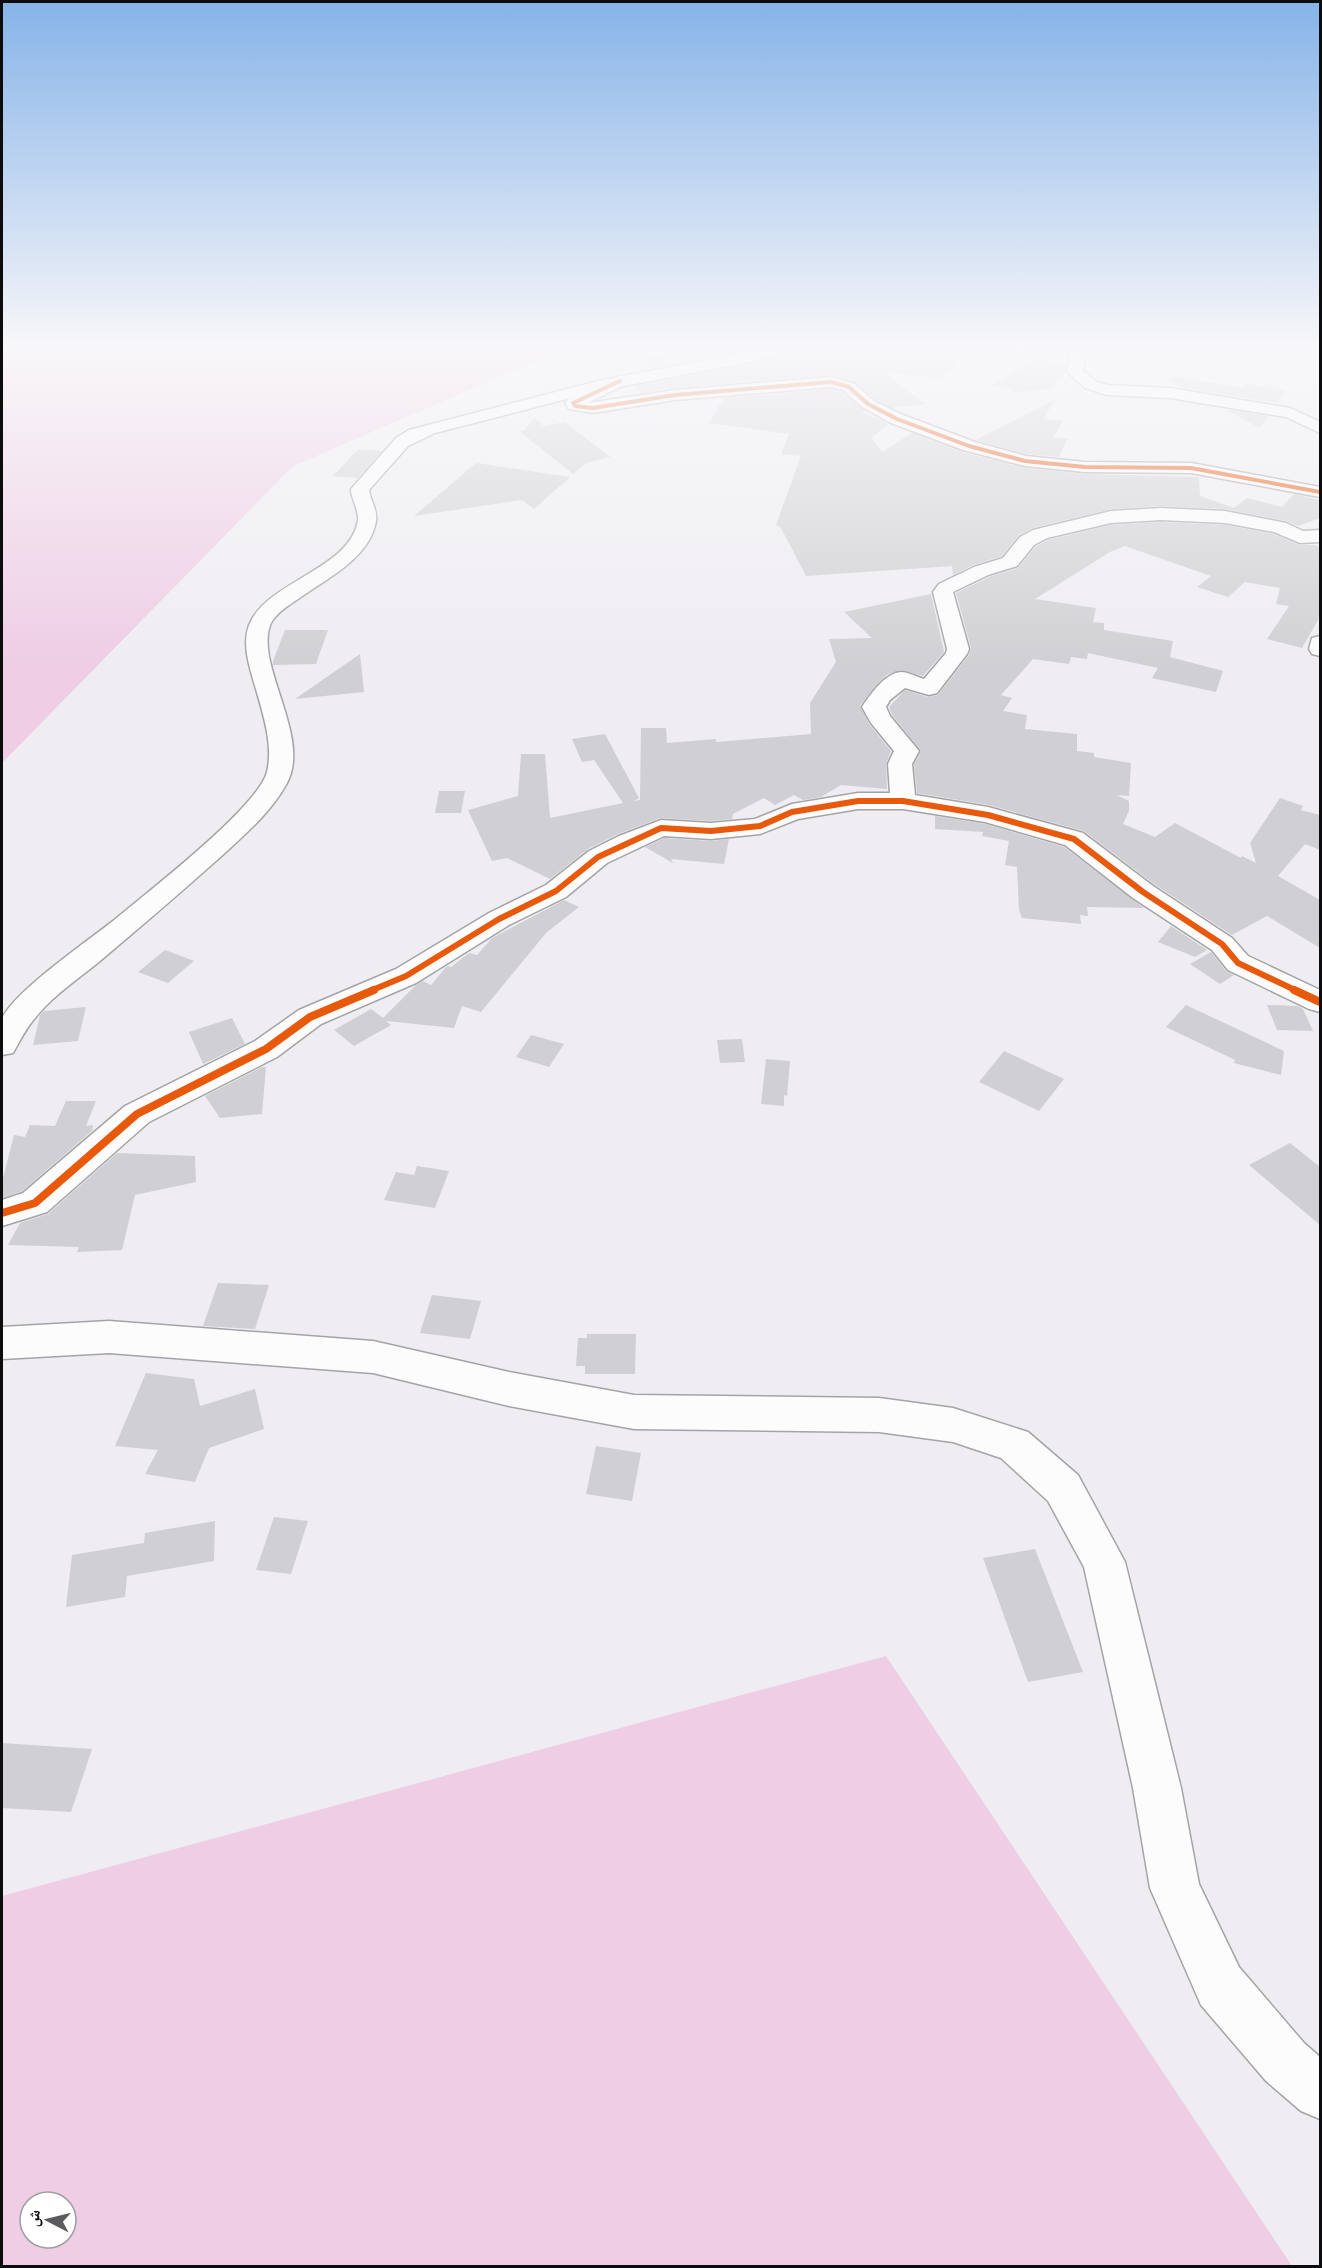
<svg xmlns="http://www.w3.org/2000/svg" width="1322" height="2268" font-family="'Asap Condensed','Noto Naskh Arabic',sans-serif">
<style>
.green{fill:#eecde5;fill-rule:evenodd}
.building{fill:#d0cfd3}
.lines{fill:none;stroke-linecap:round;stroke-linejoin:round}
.minor-casing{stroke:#a4a3a7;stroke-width:3}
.major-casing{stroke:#a4a3a7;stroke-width:3}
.minor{fill:#fdfcfd;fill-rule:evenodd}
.major{fill:#fdfcfd;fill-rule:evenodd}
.cycleway-far2-casing{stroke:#fff;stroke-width:6}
.cycleway-far1-casing{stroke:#fff;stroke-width:9}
.cycleway-casing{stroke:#fff;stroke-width:11}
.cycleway-far2{stroke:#e8590c;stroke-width:4}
.cycleway-far1{stroke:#e8590c;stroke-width:6}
.cycleway{stroke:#e8590c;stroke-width:8}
</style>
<rect width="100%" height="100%" fill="#efedf2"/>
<path class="green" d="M2 349H564L293 466 2 763Z
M886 1656 1292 2266H2V1896ZM30 2202H66V2238H30Z"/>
<path class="building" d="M684 349H749L623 373 655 366 641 358Z
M788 349H963L954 357 963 358 940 378 884 372 925 404 893 408 875 399 856 382 831 375 675 388 641 393 635 386 740 366 780 356 786 358Z
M1035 359 1066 363 1065 371 1053 388 1012 393 1013 388 991 386Z
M1171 376 1243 388 1247 384 1286 390 1277 403 1184 388 1169 380Z
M831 389 842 392 865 411 863 412 888 424 872 438 882 452 912 433 962 452 1025 468 1085 474 1199 477 1200 496 1234 508 1247 498 1282 507 1294 494 1299 495 1320 500V518L1298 526 1286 521 1225 509 1161 506 1111 509 1032 528 1018 536 1002 556 973 565 953 575 952 566 806 576 781 528 776 525 801 456 781 454 789 434 709 423 724 398Z
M1054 400 1044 419 1063 421 1053 438 1067 439 1059 457 1026 454 976 440Z
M1224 409 1268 416 1260 428Z
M534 418 544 426 565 422 610 457 586 463 573 474 519 431 525 430Z
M358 449 382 451 358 478 333 476Z
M476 463 570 477 534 509 522 500 414 516Z
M1161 522 1225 525 1273 534 1299 545H1314L1320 547V608L1318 620 1302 648 1267 639 1289 606 1276 604 1280 588 1245 582 1228 597 1197 587 1211 576 1125 546 1110 552 1035 599 1096 608 1093 622 1104 623V630L1173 641 1170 657 1223 671 1216 692 1152 678 1158 668 1088 653 1087 659 1071 657 1069 664 1033 659 1001 695 1012 698 1003 711 1027 715 1025 729 1077 734V751L1094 753V757L1131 763 1129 796 1117 795 1129 801V811L1123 824 1155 837 1175 823 1241 858 1242 856 1256 863 1250 843 1280 798 1303 806 1301 810 1320 815V850L1305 844 1278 876 1320 900V948L1267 916 1232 935 1154 884 1084 831 989 805 917 793 914 764 921 751 892 715 889 707 905 690 928 697 938 695 969 655 971 648 956 593 989 577 1018 568 1035 547 1048 540 1111 525Z
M931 594 944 652 923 676 901 670 888 674 877 684 860 706 869 724 891 751 886 764 887 789 841 785 821 797 803 800 794 795 775 805 764 798 733 814 732 819 711 821 660 818 618 834 588 849 550 879 507 858 492 861 468 810 518 796 521 754H545L550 818 623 803 594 760 582 762 572 739 605 734 639 798 634 801 640 800 641 728H666L667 743 716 739V742L811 734 810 703 836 662 829 639 872 638 844 612Z
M285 630H328L316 664 273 665V661Z
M360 654 364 692 295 699Z
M439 791H465L461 813H435Z
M935 816 985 824 1064 847 1144 908 1087 907 1088 916 1080 915 1081 924 1022 918 1019 910 1017 867 1005 865 1009 841 982 836 983 832 935 829Z
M664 838 711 841 729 839 724 864 671 859 673 863 645 847Z
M564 900 579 907 546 933 481 1012 462 1006 454 1028 386 1021 391 1025 354 1046 334 1030 371 1009 383 1018 416 985 423 981 431 985 447 966 451 967 469 953 477 955 492 938Z
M1171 926 1207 950 1195 957 1158 942Z
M165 950 194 961 168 983 138 972Z
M1211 952 1226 971 1234 975 1220 984 1190 964Z
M1186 1005 1284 1051 1281 1075 1234 1063 1235 1060 1166 1027Z
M1267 1005 1298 1006 1303 1009 1313 1031 1277 1030Z
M86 1007 78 1041 33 1045 40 1015 44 1011Z
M232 1018 245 1044 203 1064 189 1032Z
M531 1035 564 1044 549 1067 516 1057Z
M742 1039 745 1062 720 1063 717 1040Z
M1004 1051 1064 1079 1039 1111 979 1082Z
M766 1059 790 1061 787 1096 784 1095V1106L761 1104Z
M262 1067H266L262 1114 220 1118 205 1096Z
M66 1101H96L86 1126 93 1125 92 1131 22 1191 2 1198V1182L14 1135 25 1137 30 1125 55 1126Z
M1290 1143 1320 1167V1225L1249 1165Z
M117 1153 195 1156 196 1182 135 1195 122 1250 77 1252 79 1247 8 1245 20 1223 48 1214Z
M417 1166 449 1171 435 1208 384 1200 396 1172 414 1175Z
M218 1283 269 1285 255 1329 203 1326Z
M432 1295 481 1301 470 1339 420 1333Z
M587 1334H636L635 1374H585V1366H576L578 1338H587Z
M146 1373 194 1379 200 1406 255 1389 264 1429 209 1448 195 1482 145 1474 158 1450 115 1446Z
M596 1446 641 1453 632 1501 586 1494Z
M274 1517 308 1521 291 1574 256 1570Z
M215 1521 214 1561 127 1576 125 1597 66 1607 72 1555 144 1543 145 1533Z
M1035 1549 1083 1672 1028 1682 983 1558Z
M2 1743 92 1749 71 1812 2 1808Z"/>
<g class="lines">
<defs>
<path id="minor" d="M1066 349H1081L1085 358 1083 371 1097 382 1108 385 1170 388 1290 408 1320 422V433L1286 417 1170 398 1107 395 1085 388 1067 372 1069 358Z
M620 376 626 378 628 381 626 384 588 403 675 390 831 377 855 384 874 401 903 415 975 442 1026 456 1085 462 1191 463 1320 487V497L1191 473 1085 472 1025 466 963 450 891 423 862 407 843 390 831 387 675 400 593 413 569 409 565 403 567 400Z
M1161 508 1225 511 1286 523 1303 531 1320 530V542L1300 543 1274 532 1225 523 1161 520 1111 523 1047 538 1034 545 1017 566 988 575 953 592 969 649 967 654 937 693 929 695 905 688 890 700 886 707 890 716 919 751 912 764 915 795 988 807 1083 833 1153 886 1232 938 1248 956 1320 990V1012L1309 1009 1228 970 1212 950 1133 898 1065 845 985 822 903 809H858L798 819 760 834 711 839 664 836 607 863 566 897 509 925 416 983 321 1024 277 1057 149 1122 47 1212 2 1226V1200L23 1193 125 1106 255 1041 299 1010 396 969 489 913 546 885 589 851 619 836 661 820 711 823 755 819 792 804 858 793H890L888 764 894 751 871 723 862 707C870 695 885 673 901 672 908 672 917 677 924 679L946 653 947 649 933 592 939 584 974 567 1003 558 1020 537 1033 530 1111 511Z
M1320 636V656L1312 654 1309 649 1312 638Z"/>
<path id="major" d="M762 349H786L784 352 740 364 598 391 435 433 408 446 369 490C370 500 378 510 376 521 370 558 326 579 298 599 289 605 276 613 271 623 253 663 312 736 287 783 270 814 243 836 217 860 181 892 144 924 107 955 83 976 55 993 35 1018 26 1028 20 1041 13 1053L2 1055C2 1045 0 1029 2 1019 14 991 91 939 118 917 149 891 258 807 267 772 273 747 265 721 258 696 252 674 239 643 251 621 272 580 351 568 358 520 359 510 351 499 351 489L396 438 409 430 598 381Z
M109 1321 373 1341 509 1372 634 1395 879 1398 953 1408 1028 1432 1078 1475 1125 1562 1181 1788 1199 1884 1239 1967 1304 2043 1320 2057V2119L1301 2111 1266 2081 1201 2005 1150 1888 1133 1788 1084 1567 1048 1501 1001 1458 953 1442 879 1432 634 1429 509 1406 373 1373 109 1353 2 1359V1327Z"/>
</defs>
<use href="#minor" class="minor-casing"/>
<use href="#major" class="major-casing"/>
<use href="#minor" class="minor"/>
<use href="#major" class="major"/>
<defs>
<path id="cycleway-far2" d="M620 381 573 403 575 406 593 408 675 395 831 382 849 387 868 404 897 419 969 446 1025 461 1085 467 1191 468 1320 492"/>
<path id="cycleway-far1" d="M370 991 406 976 499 919 556 891 598 857 661 828 711 831 760 826 792 812 858 801H903L988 815 1074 839 1143 892 1222 944 1238 963 1297 991"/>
<path id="cycleway" d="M1294 990 1320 1002
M2 1213 35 1203 137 1114 266 1049 310 1017 374 990"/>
</defs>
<use href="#cycleway-far2" class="cycleway-far2-casing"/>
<use href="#cycleway-far1" class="cycleway-far1-casing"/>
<use href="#cycleway" class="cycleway-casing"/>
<use href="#cycleway-far2" class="cycleway-far2"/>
<use href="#cycleway-far1" class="cycleway-far1"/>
<use href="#cycleway" class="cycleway"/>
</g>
<linearGradient id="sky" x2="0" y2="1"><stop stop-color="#86b3e8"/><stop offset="0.52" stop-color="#f8f7f9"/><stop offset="1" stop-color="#f8f7f9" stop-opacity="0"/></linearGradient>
<rect width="1322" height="667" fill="url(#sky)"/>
<rect width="1322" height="2268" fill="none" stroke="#0c0b0d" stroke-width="6"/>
<g transform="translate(48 2220) rotate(277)"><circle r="28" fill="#ffffff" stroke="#9e9d9e" stroke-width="1.5"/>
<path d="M0-4.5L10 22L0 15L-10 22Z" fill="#5b5a5d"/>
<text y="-9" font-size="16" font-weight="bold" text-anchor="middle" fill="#0c0b0d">ش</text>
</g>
</svg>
